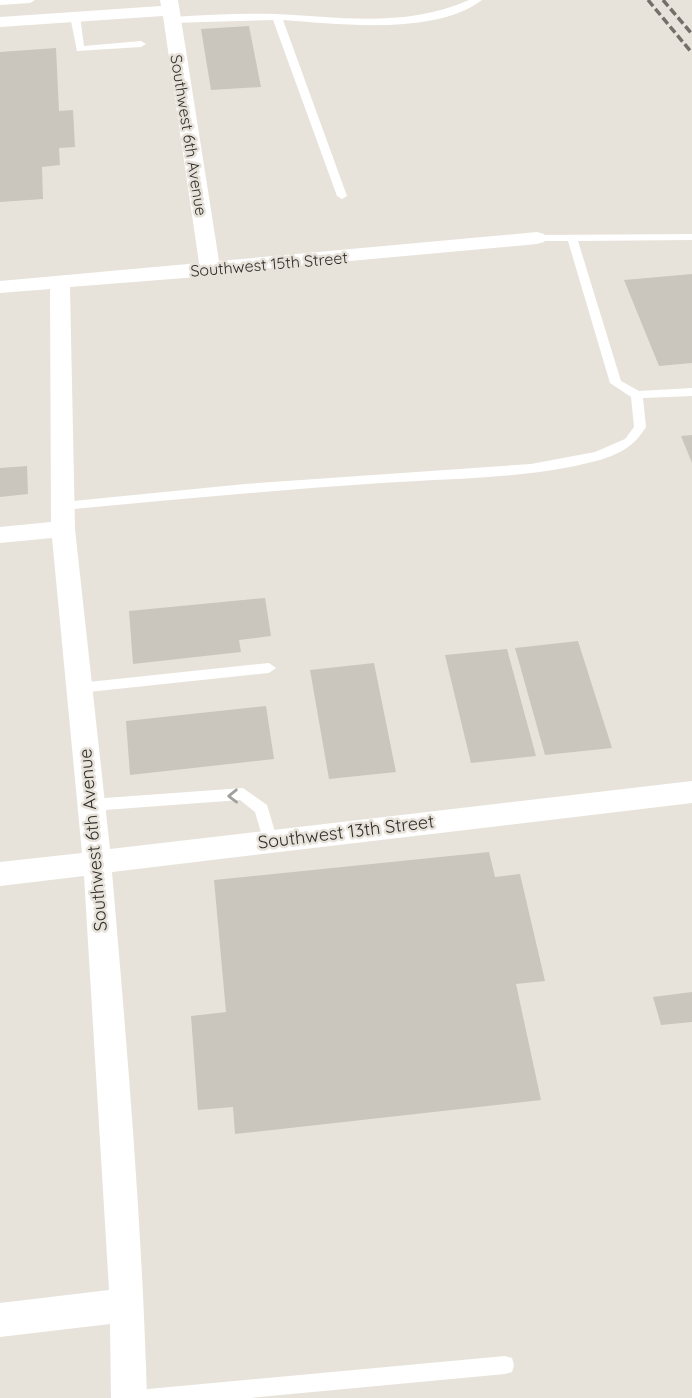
<svg xmlns="http://www.w3.org/2000/svg" width="692" height="1398" font-family="Quicksand,sans-serif">
<style>
.building{fill:#cac6bd}
.lines{fill:none;stroke-linecap:round;stroke-linejoin:round}
.lane{fill:#fff;fill-rule:evenodd}
.street{fill:#fff;fill-rule:evenodd}
.rail{stroke:#73706b;stroke-width:3.5;stroke-dasharray:8 3.5;stroke-linecap:butt}
.oneway{stroke:#a1a09f}
.labels{text-anchor:middle;stroke-width:5;stroke-linejoin:round;paint-order:stroke}
.far-street-label{font-size:16px;fill:#2f2d2a;stroke:#e8e3da}
.street-label{font-size:18px;fill:#2f2d2a;stroke:#e8e3da}
</style>
<rect width="100%" height="100%" fill="#e8e3da"/>
<path class="building" d="M249 26 261 87 211 90 201 29Z
M56 48 59 111 73 110 75 147 59 148 60 165 42 167 43 199 0 202V52Z
M692 274V363L659 366 624 280Z
M692 435V463L681 436Z
M27 466 28 494 0 497V468Z
M265 598 271 636 239 640 241 652 133 664 129 611Z
M578 641 612 748 545 755 515 648Z
M507 649 536 756 471 763 445 655Z
M374 663 396 772 329 779 310 670Z
M266 706 274 759 130 775 126 721Z
M489 852 495 877 520 874 545 981 516 984 541 1100 235 1134 233 1107 198 1110 191 1016 226 1012 214 880Z
M692 992V1022L661 1025 653 997Z"/>
<g class="lines">
<path class="lane" d="M0 0H35L30 3 0 5Z
M469 0H482C435 36 338 24 283 20L347 196 342 199 337 196 273 20 172 23 167 20 172 17C206 15 240 13 274 14 340 17 407 28 469 0Z
M75 13 80 16 84 46 141 41 146 44 141 47 77 51 70 16Z
M692 234V240L578 241 621 381 639 391 692 388V396L643 398 646 427C634 446 622 453 600 460 530 479 454 478 382 483 276 490 169 500 63 510L57 506 63 502 245 484 531 464 595 452 625 439 634 427 631 397 610 383 568 241H537L532 238 537 235Z
M269 663 276 668 269 673 79 693 72 688 79 683Z
M243 788 267 805 278 842 275 846 270 848 265 846 255 812 240 800 91 811 86 809 84 805 86 801 91 799Z
M505 1356 512 1358 514 1365 512 1372 505 1374 250 1398H139L141 1391 148 1389Z"/>
<path class="street" d="M160 0H178L219 261 537 232 544 234 547 238 544 242 537 244 218 273 210 276 70 287 75 529 110 849 692 781V803L112 872C127 1047 142 1222 147 1398H111L110 1324 0 1337V1303L109 1290 84 876 0 886V862L82 853 52 538 0 543V527L51 522 50 289 0 293V281L199 263 163 16 0 27V17L161 6Z"/>
<path class="rail" d="M648 0 692 53
M663 0 692 34"/>
</g>
<defs><path id="oneway-chevron" d="M-2-3.5L2.5 0L-2 3.5" fill="none" stroke-width="1.6" stroke-linecap="round" stroke-linejoin="round" transform="scale(1.75)"/></defs>
<use class="oneway" href="#oneway-chevron" transform="translate(233 796) rotate(179)"/>
<g class="labels">
<g class="far-street-label">
<text transform="translate(189 135) rotate(81)" y="6">Southwest 6th Avenue</text>
<text transform="translate(269 264) rotate(-5)" y="6">Southwest 15th Street</text>
</g>
<g class="street-label">
<text transform="translate(346 832) rotate(-7)" y="6">Southwest 13th Street</text>
<text transform="translate(93 840) rotate(-95)" y="6">Southwest 6th Avenue</text>
</g>
</g>
</svg>
